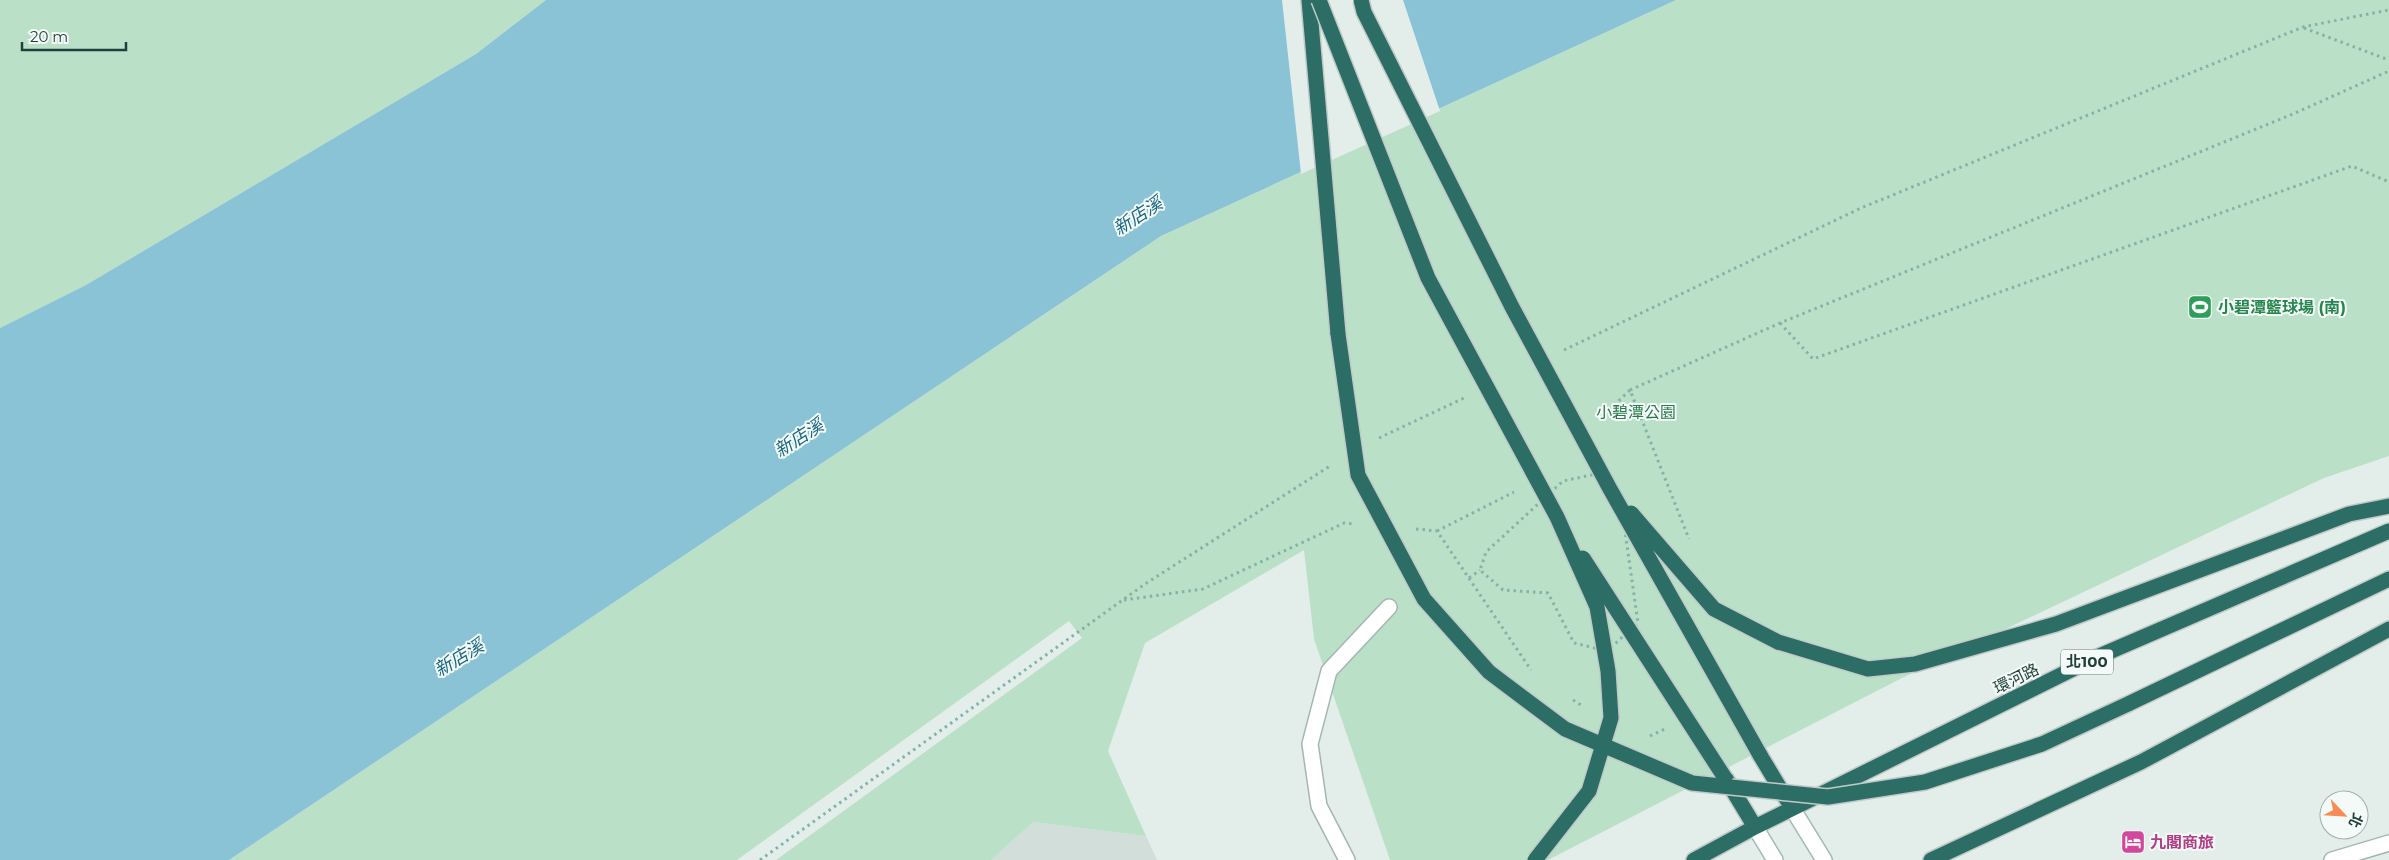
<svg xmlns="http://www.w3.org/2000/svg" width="2389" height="860" font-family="Montserrat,'Noto Sans TC',sans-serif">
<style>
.built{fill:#d1ded9}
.green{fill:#bbe0c8}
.water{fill:#89c3d5}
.pier{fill:#e3eeea}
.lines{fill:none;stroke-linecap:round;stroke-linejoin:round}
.lane-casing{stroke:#a5b6b2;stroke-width:18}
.street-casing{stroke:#a5b6b2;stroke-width:18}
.secondary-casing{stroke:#a1bab3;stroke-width:18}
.highway-casing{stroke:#c1cac8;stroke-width:18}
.path{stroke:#82b3a8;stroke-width:3;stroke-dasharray:2.5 4;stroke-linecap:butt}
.lane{stroke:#fff;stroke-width:15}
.street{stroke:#fff;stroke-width:15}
.secondary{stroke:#fff;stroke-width:15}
.highway{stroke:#2c6e66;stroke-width:15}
.highway-bridge-casing{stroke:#c1cac8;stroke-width:18;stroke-linecap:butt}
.highway-bridge{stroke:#2c6e66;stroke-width:15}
.labels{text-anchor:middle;stroke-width:4;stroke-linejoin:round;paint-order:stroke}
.shield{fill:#f4faf7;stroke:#617873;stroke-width:1}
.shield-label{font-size:15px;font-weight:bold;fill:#22403b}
.leisure-label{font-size:16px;font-weight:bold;fill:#27864d;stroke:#f4faf7;text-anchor:start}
.park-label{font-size:16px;fill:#2a794f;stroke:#f4faf7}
.street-label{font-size:16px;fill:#22403b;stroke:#f4faf7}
.hotel-label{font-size:16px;font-weight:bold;fill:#b23c85;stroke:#f4faf7;text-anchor:start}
.water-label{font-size:18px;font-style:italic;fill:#186680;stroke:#f4faf7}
</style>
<rect width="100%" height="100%" fill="#e3eeea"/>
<path class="built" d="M1033 822 1146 836 1157 860H991Z"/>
<path class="green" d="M0 0H546L476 54 86 285 0 328Z
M1676 0H2389V456L2324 478 1902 678 1548 860H1390L1314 639 1304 550 1145 643 1108 751 1146 836 1033 822 991 860H776L1082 638 1069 621 737 860H229L1161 236Z"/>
<path class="water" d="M546 0H1676L1161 236 229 860H0V328L86 285 476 54Z"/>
<path class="pier" d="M1282 0H1403L1440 111 1301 174Z"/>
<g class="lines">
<defs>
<path id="lane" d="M1347 860 1319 806 1310 744 1329 671 1389 607"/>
<path id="street" d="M2332 860 2389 843"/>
<path id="secondary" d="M1792 808 1824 860
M1755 827 1775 860"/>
<path id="highway" d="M1309 0 1338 334
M1778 642 1868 669 1915 664 2056 624 2349 514 2389 506
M2128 704 2389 579
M1760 755 1787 800
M1726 779 1755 827
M1694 860 1755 827 2097 657 2389 531
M1931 860 2141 762 2389 629"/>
</defs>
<use href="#lane" class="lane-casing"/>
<use href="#street" class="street-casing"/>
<use href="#secondary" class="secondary-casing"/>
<use href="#highway" class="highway-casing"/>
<path class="path" d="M2304 28 2389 60
M1780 323 1813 359 2352 166 2389 182
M1564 350 1861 208 2303 27 2389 10
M1630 390 1780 323 2293 114 2389 71
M1600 419 1630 390 1689 539
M1379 438 1464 398
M1596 474 1620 496 1638 623 1607 651 1574 643 1548 593 1503 590 1480 570 1486 552 1563 481Z
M1416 529 1437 531 1531 670
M1437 531 1514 492
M1469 578 1480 570
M1124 600 1203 589 1344 523 1355 524
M1573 700 1584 707
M1650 736 1665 729
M760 860 1145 584 1330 466"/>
<use href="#lane" class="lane"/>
<use href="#street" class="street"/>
<use href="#secondary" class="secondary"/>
<use href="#highway" class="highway"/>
<defs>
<path id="highway-bridge" d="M1319 0 1428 278 1557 517 1597 607 1608 671 1611 718 1589 791 1535 860
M1361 0 1364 12 1512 307 1610 489 1760 755
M1338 334 1358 475 1424 599 1489 672 1565 729 1692 783 1828 797 1925 782 2042 744 2128 704
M1631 513 1714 609 1778 642
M1583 558 1725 778"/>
</defs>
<use href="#highway-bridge" class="highway-bridge-casing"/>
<use href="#highway-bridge" class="highway-bridge"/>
</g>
<defs>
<symbol id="stadium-square" viewBox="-11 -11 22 22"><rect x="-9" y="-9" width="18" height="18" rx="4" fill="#2e9e5b" stroke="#f4faf7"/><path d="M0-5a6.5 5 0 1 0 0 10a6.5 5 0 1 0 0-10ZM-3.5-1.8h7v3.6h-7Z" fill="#fff"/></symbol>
<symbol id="hotel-square" viewBox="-11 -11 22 22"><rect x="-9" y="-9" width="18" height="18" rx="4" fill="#d1479c" stroke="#f4faf7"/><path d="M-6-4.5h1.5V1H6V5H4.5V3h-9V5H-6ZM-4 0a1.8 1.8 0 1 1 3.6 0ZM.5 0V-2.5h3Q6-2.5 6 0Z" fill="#fff"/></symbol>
</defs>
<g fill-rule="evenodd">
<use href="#stadium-square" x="2186" y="293" width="28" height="28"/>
<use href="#hotel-square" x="2119" y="828" width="28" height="28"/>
</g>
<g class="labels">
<rect class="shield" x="2061" y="649.5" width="52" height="25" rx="4"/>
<g class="shield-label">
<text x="2087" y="667">北100</text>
</g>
<g class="leisure-label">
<text x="2218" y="313">小碧潭籃球場 (南)</text>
</g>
<g class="park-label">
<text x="1636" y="418">小碧潭公園</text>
</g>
<g class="street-label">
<text transform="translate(2016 678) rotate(-26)" y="6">環河路</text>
</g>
<g class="hotel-label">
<text x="2150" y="848">九閣商旅</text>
</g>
<g class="water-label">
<text transform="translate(1138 216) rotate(-33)" y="6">新店溪</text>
<text transform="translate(799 438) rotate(-33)" y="6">新店溪</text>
<text transform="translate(459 658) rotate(-31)" y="6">新店溪</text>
</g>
</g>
<g transform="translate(2344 815) rotate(115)"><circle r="24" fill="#f4faf7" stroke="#a0b0ac"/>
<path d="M0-4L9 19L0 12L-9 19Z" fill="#f88c57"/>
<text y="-8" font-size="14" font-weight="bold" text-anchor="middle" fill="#22403b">北</text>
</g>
<path d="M22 42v8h104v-8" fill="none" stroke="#22403b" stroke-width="2.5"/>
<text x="30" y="42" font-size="15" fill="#22403b" stroke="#f4faf7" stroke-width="4" paint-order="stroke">20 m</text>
</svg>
